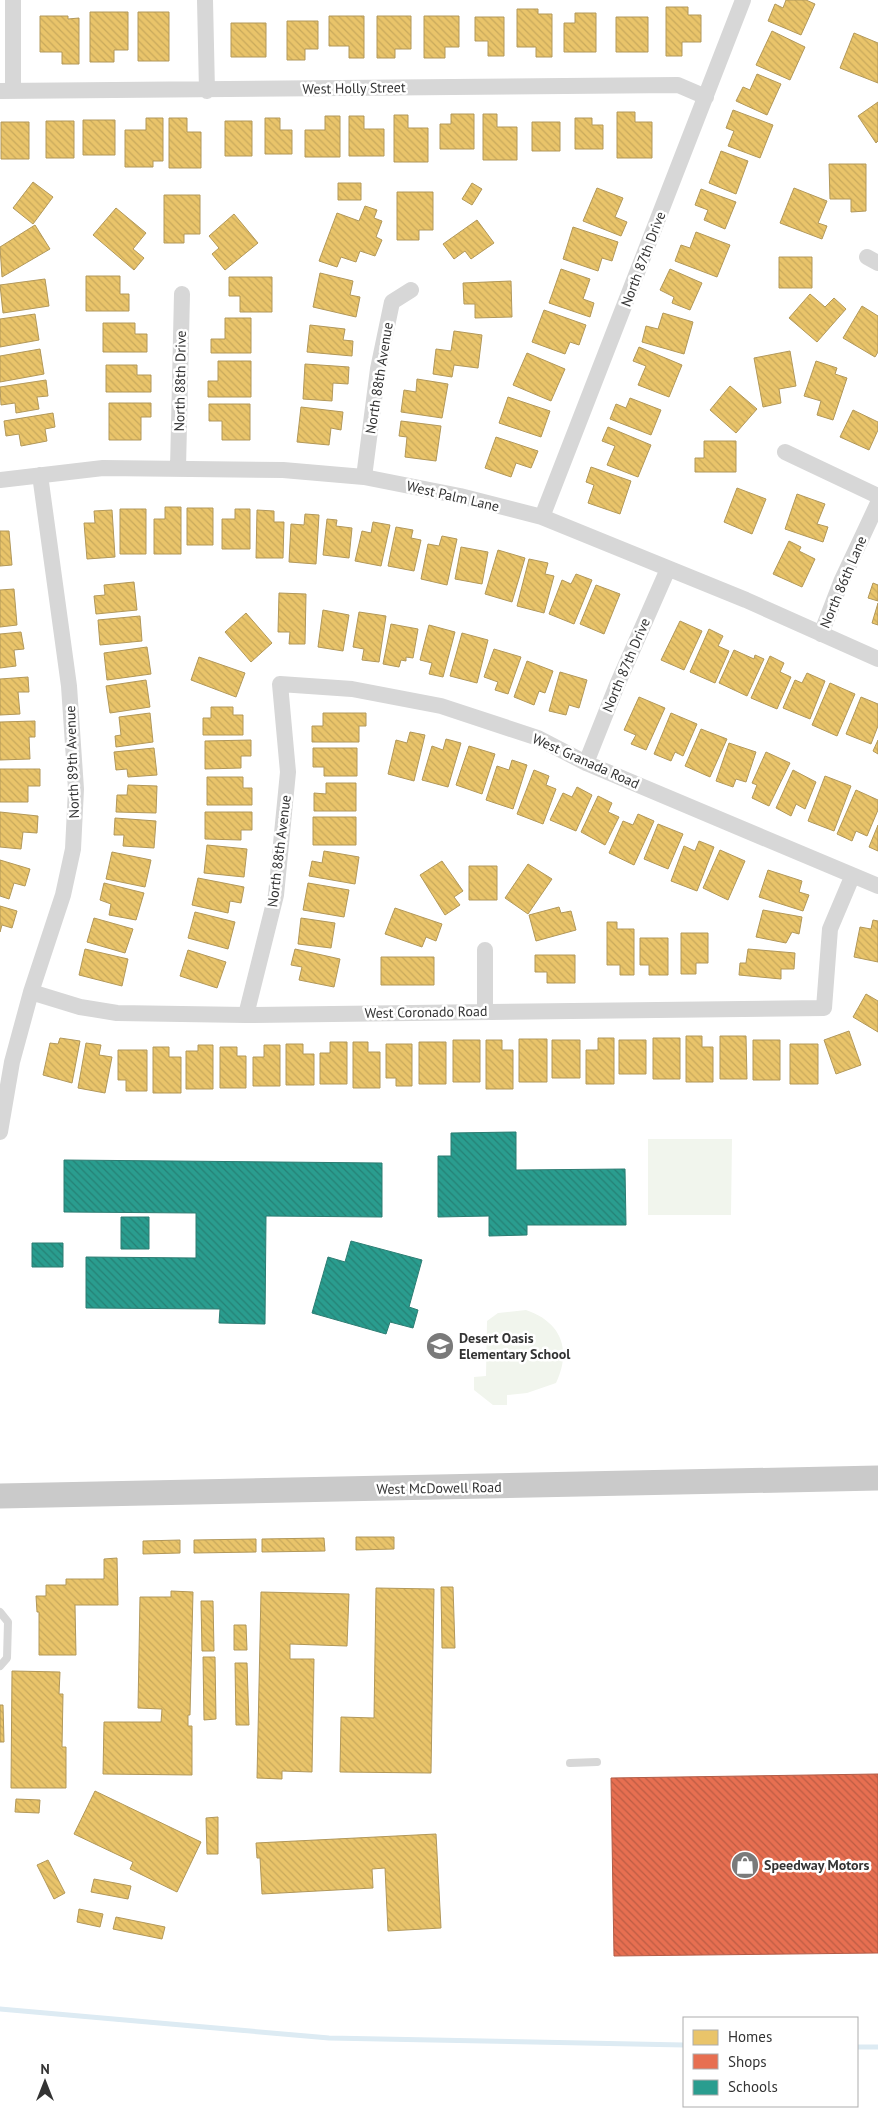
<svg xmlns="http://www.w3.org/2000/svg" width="878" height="2127" font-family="'PT Sans',sans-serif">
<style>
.garden{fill:#f1f5ed}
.homes{fill:url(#homes-back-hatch);stroke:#b2985a}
.shops{fill:url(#shops-back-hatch);stroke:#b15d48}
.schools{fill:url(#schools-back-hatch);stroke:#2d7d73}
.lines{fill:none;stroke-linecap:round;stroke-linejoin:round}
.stream{stroke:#ddebf3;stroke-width:5}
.service{stroke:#d7d7d7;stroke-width:8}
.minor{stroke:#d7d7d7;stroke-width:16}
.primary{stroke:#cacaca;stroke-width:25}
.labels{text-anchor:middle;stroke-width:5;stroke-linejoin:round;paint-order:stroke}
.street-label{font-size:14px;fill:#333;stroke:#fff}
.poi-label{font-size:14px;font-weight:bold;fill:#333;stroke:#fff;text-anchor:start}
</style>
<defs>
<pattern id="homes-back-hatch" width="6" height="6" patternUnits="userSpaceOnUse" patternTransform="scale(1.25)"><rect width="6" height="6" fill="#e9c46a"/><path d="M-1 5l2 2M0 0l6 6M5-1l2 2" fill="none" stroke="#c8a95c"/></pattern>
<pattern id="shops-back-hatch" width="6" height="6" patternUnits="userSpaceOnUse" patternTransform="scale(1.25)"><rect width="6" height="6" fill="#e76f51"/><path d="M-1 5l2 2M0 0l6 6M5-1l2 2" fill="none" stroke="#bc5c44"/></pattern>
<pattern id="schools-back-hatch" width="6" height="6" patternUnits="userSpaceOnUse" patternTransform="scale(1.25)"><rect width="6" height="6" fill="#2a9d8f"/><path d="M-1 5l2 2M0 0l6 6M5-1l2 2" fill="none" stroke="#258175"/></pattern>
</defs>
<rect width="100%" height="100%" fill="#fff"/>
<path class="garden" d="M648 1139H732L731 1215H648Z
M526 1310C561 1322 572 1349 556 1383L527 1393 507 1395V1405H493L474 1390V1377L486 1376 487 1321 498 1313Z"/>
<path class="homes" d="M786 0H806L815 4 801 35 768 21 775 4 783 8Z
M666 7H688V15H701V42H682V56H666Z
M517 9H538V14H552V57H536V47H517Z
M90 12H128V50H114V62H90Z
M138 12H169V61H138Z
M575 13H596V52H564V23H575Z
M40 16H68V19L79 18V64H62V52H40Z
M329 16H364V58H349V46H329Z
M377 16H411V49H395V58H377Z
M424 16H459V47H445V58H424Z
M475 17H504V56H488V41H475Z
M616 17H648V52H616Z
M287 21H318V49H305V60H287Z
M231 23H266V57H231Z
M772 31 805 47 790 80 756 65Z
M854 33 878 43V83L840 68Z
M757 74 781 84 767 115 736 101 743 87 750 90Z
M878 102V141L876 143 858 116Z
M733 110 773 125 760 158 728 146 734 131 726 128Z
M617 112H635V122H652V158H617Z
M451 114H474V149H440V124H451Z
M483 114H497V127H517V160H483Z
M394 115H408V128H428V162H394Z
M325 116H340V157H305V130H325Z
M349 116H364V129H384V156H349Z
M146 118H163V161H153V167H125V130H146Z
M169 118H187V132H201V168H169Z
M265 118H280V130H292V154H265Z
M575 118H592V125H603V149H575Z
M83 120H115V155H83Z
M46 121H74V158H46Z
M225 121H252V156H225Z
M1 122H29V159H1Z
M532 122H560V151H532Z
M721 151 748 161 736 194 709 183Z
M829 164H866V211L851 212V199H830Z
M33 182 53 197 33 224 13 208Z
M338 183H361V200H338Z
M472 183 482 189 472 205 462 199Z
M597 188 623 198 615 217 627 222 621 236 583 221Z
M794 188 827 201 818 223 827 226 822 239 780 223Z
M701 189 736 202 725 229 704 220 708 210 695 205Z
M397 192H433V230H419V240H397Z
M164 195H200V234H184V243H164Z
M365 206 377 210 374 218 382 221 376 237 382 240 375 256 360 251 356 262 341 257 337 267 319 261 337 213 359 221Z
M116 208 146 233 133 249 144 258 134 270 93 235Z
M234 214 258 243 225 270 212 254 219 248 209 236Z
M477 220 494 243 471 259 465 251 454 259 443 244Z
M35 225 50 249 2 277 0 247Z
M573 227 618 242 612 261 602 258 598 271 563 259Z
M696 232 730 245 717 277 675 261 681 245 690 248Z
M779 257H812V288H779Z
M561 269 590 279 583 299 594 303 590 317 549 303Z
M670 269 702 283 690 310 672 303 674 297 660 290Z
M320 273 353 281 350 295 360 297 356 317 313 307Z
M86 276H120V294H129V311H86Z
M229 277H272V312H240V296H229Z
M45 279 49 306 3 313 0 285Z
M511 281 512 317 475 318V304H464L463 283Z
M810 294 825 307 834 298 846 309 817 342 789 318Z
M862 306 878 316V352L875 357 843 338Z
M544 310 586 325 579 345 570 342 565 354 532 342Z
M663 313 693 322 684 354 642 342 646 326 658 329Z
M35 314 39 340 0 347V319Z
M225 318H251V353H211V339H225Z
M103 323H135V334H147V352H103Z
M310 325 345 329 343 340 353 341 352 356 307 352Z
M454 331 482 335 478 368 454 365 452 377 433 374 436 349 451 351Z
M639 347 682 365 669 397 638 385 646 366 633 361Z
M40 349 44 374 0 382V356Z
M790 351 796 386 779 389 781 403 763 407 754 358Z
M527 353 565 369 551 401 513 385Z
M218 361H251V397H208V381H218Z
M816 361 837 368 835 374 847 378 833 420 817 415 821 401 804 396Z
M305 364 349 367 348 384 333 383 332 401 303 399Z
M106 365H137V375H151V392H106Z
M417 379 448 384 442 418 401 412 404 390 416 392Z
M46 380 48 396 37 397 39 409 16 413 15 403 1 405 0 387Z
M730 386 757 409 736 433 710 410Z
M508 397 550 411 541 437 499 423Z
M630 398 661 410 651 435 610 419 616 404 626 408Z
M109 403H151V417H141V440H109Z
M209 404H250V440H222V421H209Z
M301 407 343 412 341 430 331 428 329 445 297 442Z
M853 410 878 422V430L869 450 840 437Z
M53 413 55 427 45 429 47 441 21 446 19 434 6 436 4 421Z
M401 421 441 426 436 461 405 457 407 437 399 436Z
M608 427 651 445 638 477 607 465 615 446 602 441Z
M496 437 538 451 531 468 516 463 511 477 485 468Z
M704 441H736V472H695V458H704Z
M591 467 631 481 620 514 588 503 594 485 586 482Z
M737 488 766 499 752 534 724 522Z
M797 494 825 504 817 524 828 527 823 542 785 529Z
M165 507H181V554H154V519H165Z
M187 508H213V545H187Z
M120 509H146V554H120Z
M235 509H250V549H222V519H235Z
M112 510 115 557 87 559 84 523H95L94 511Z
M257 510 274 511V522H284L283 558H256Z
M305 514 319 515 316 564 289 562 291 524 304 525Z
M327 519 337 520 336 526 352 528 349 558 323 555Z
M373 522 390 525 381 566 355 561 362 531 371 533Z
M396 527 413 530 411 538 421 540 414 571 388 566Z
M0 531H9L12 565 0 566Z
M442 536 457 539 447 585 421 579 428 544 439 546Z
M789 541 801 547 799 551 815 559 802 587 773 574Z
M461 547 488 552 482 584 455 579Z
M498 550 525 558 512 602 485 594Z
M529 559 548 563 545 574 554 576 544 613 517 606Z
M576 574 592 580 574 624 549 614 562 580 571 584Z
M134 582 137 610 96 614 94 596 105 595 104 585Z
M873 583 878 585V601L868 598Z
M596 585 620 594 604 634 580 624Z
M14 589 17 625 0 627V590Z
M279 593 306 594 305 644H289L290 632H278Z
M878 603V625L872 623Z
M323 610 349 615 343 651 318 647Z
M359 612 386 616 379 662 362 660 364 649 353 647Z
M246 613 272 643 251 662 225 632Z
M140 616 142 641 100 645 98 620Z
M680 621 702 631 684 670 661 660Z
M391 624 418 629 413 658 406 657V661L401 660 399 667 383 664Z
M429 625 455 632 443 677 429 674 432 663 420 660Z
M709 629 723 636 718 646 729 651 715 683 690 672Z
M21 632 24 649 14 650 16 666 0 668V634Z
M462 633 488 640 477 683 450 676Z
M147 647 151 674 107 680 104 653Z
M494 649 521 657 508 694 495 690 498 682 484 677Z
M734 650 754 659 755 655 764 659 747 696 719 683Z
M770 656 784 663 780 672 791 677 777 709 751 698Z
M199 657 245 673 236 697 191 680Z
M527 661 553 671 545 693 539 691 534 705 514 697Z
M560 672 587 680 579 708 569 705 566 715 549 711Z
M807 673 825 681 810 719 783 708 795 680 802 683Z
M28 677 29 692H18L20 714 0 715V679Z
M146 680 150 707 110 713 106 686Z
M830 683 855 694 837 736 812 725Z
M639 697 665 708 646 750 631 744 636 735 624 730Z
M861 697 878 704V726L871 744 846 734Z
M211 707H233V715H243V735H203V718H211Z
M150 713 153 742 116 747 115 736 121 735 119 717Z
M323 713H366V726H359V742H312V726H323Z
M671 713 697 724 683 756 675 752 671 761 654 754Z
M35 721V737H29L30 759 0 760V722Z
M701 729 727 739 710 777 685 766Z
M410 732 425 735 414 781 388 774 396 740 407 743Z
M446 739 461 743 448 787 422 780 432 746 443 750Z
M251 740V756H241V768L205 769V741Z
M878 740V754L873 751Z
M729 743 756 752 746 782 736 779 733 787 716 781Z
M469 746 495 754 482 794 456 785Z
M154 748 157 775 128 777 127 769 116 770 114 752Z
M313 748H357V776H324V767H313Z
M766 752 790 763 769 806 752 798 757 785 752 783Z
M512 760 527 765 513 809 486 800 497 766 509 770Z
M0 769H40V786H28V802H0Z
M534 770 549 776 546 785 556 789 543 824 517 814Z
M793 770 816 782 805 809 796 804 791 816 776 808Z
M825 776 851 786 834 831 808 821Z
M207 777H243V788H252V805H207Z
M326 783H356V811H314V793L326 794Z
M128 785 157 786 156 813 116 812 117 795H127Z
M577 787 592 795 576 831 550 820 563 793 572 797Z
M856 790 878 800V810L867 836 856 831 852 841 837 834Z
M598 796 612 803 608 812 619 817 605 845 581 832Z
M0 812 38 816 37 833 23 832 21 849 0 847Z
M205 812H252V830H241V840L205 839Z
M638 814 654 821 634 865 609 853 623 821 633 825Z
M313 817H356V845H313Z
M115 818 156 821 154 848 123 846 124 835H114Z
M658 824 683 834 668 869 644 859Z
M878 825V851L869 847Z
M699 841 714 847 697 891 671 881 684 846 695 851Z
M207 845 247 849 244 877 204 873Z
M720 850 745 861 728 900 703 888Z
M324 851 359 857 355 884 309 876 312 861 322 863Z
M112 852 151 860 145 887 106 879Z
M0 860 30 869 25 886 14 883 9 899 0 896Z
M442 861 463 891 454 897 460 905 445 915 420 875Z
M528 864 552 879 528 914 505 898Z
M469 866H497V900H469Z
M768 870 802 881 799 892 809 895 803 911 759 897Z
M198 878 244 887 241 903 230 901 228 913 192 905Z
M104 883 144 893 136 920 109 915 111 904 100 900Z
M308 883 349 890 344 917 303 910Z
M0 906 17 911 12 928 2 925 0 932Z
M559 907 561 913 571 911 576 930 536 941 529 915Z
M395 908 442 924 436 941 426 937 422 947 385 934Z
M763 910 802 917 799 934 792 932 786 943 756 937Z
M195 912 235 922 228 949 188 938Z
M94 918 133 929 125 953 87 942Z
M301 918 335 923 331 948 298 944Z
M873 920 878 921V962L854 957 860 927 871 929Z
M607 922H617V929H634V975H620V965H607Z
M681 933H708V963H696V974H681Z
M640 938H668V975H649V965H640Z
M85 949 128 959 122 986 79 975Z
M295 949 340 959 334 987 299 980 302 967 291 965Z
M748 949 795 953 794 969H781V979L739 975 740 963H746Z
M188 950 226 962 217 988 180 976Z
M535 955H575V983H547V972H535Z
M381 957H434V985H381Z
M866 994 878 1001V1032L853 1017Z
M849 1031 861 1065 836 1074 824 1040Z
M686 1036H702V1047H713V1082H686Z
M720 1036H746L747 1079H720Z
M60 1038 80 1041 72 1083 43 1075 50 1043 58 1044Z
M598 1038H614V1084H586V1050H598Z
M653 1038H680V1079H653Z
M519 1039H547V1082H519Z
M453 1040H480V1082H453Z
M486 1040H502V1050H513V1089H486Z
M552 1040H580V1078H552Z
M619 1040H646V1074H619Z
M753 1040H780V1080H753Z
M330 1042H347V1084H320V1053H330Z
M353 1042H368V1052H380V1088H353Z
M419 1042H446V1084H419Z
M86 1043 101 1045 99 1055 112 1057 105 1093 78 1088Z
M286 1044H303V1054H314V1085H286Z
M386 1044H412V1086H396V1078H386Z
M790 1044H818V1084H790Z
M198 1045H213V1089H186V1051H198Z
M264 1045H280V1086H253V1057H264Z
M153 1047H169V1057H181V1093H153Z
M220 1047H237V1056H246V1088H220Z
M118 1050H147V1091H126V1080H118Z
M356 1537H394V1549L356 1550Z
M324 1538 325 1551 262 1552V1539Z
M256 1539V1552L194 1553V1540Z
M180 1540V1553L143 1554V1541Z
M117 1558 118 1605H75L76 1655H39V1612H37L36 1596H46V1585H66V1579H104V1559Z
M441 1587H453L455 1648H442Z
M376 1588 434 1589 431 1773 340 1772 341 1717 374 1718Z
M171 1591 193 1592 190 1715H188V1726H192V1775L103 1774 104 1722H161L162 1709 138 1708 140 1597H171Z
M261 1592 349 1594 347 1646 290 1644V1659H314L312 1772 282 1771V1779L257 1778Z
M201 1601H213L214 1651H202Z
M234 1625H246L247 1650H234Z
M203 1657H215L216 1719 204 1720Z
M235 1663H247L249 1725H236Z
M12 1671 60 1672 59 1694H63L62 1747H66V1788H11Z
M0 1705H3L4 1742H0Z
M95 1791 201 1842 177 1892 130 1869 133 1862 74 1834Z
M16 1799 40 1800 39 1813 15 1812Z
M218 1817V1854H207L206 1818Z
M436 1834 441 1928 388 1931 385 1868 372 1869 373 1888 262 1894 260 1858H257L256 1843Z
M48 1860 65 1893 54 1899 37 1865Z
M94 1879 131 1886 128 1899 91 1892Z
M79 1909 103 1914 100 1927 77 1922Z
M116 1917 165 1927 162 1939 113 1929Z"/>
<path class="shops" d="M878 1774V1953L614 1956 611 1778Z"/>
<path class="schools" d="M516 1132V1170L625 1169 626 1225H527V1235L489 1236V1216L438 1217V1156H451V1133Z
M64 1160 382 1163V1217L266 1216 265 1324 219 1323 220 1309 86 1308V1257L196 1258V1213L64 1212Z
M121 1217H149V1249H121Z
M351 1241 422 1260 409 1307 418 1310 413 1328 390 1322 386 1334 312 1313 328 1257 345 1262Z
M32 1243H63V1267H32Z"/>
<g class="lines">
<path class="stream" d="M0 2009 329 2038 684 2045
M857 2047H878"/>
<path class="service" d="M0 1612 8 1622 7 1658 0 1666
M570 1763 597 1762"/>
<path class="minor" d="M13 0V91
M205 0 207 91
M0 91 678 85 706 97
M867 257 878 263
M785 452 878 496
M178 468 182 294
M364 477 378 369 392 302 411 290
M0 480 103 468 283 470 364 477 460 496 542 517 746 600 878 659
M542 517 743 0
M821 634 841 582 878 503
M586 763 617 685 668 569
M31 992 80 1007 117 1013 246 1015 824 1008 830 929 852 877
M485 1011V950
M246 1015 276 895 288 772 280 684 352 689 441 706 538 738 586 763 878 886
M0 1132 12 1062 31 992 63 895 73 849 76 789 69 686 40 475"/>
<path class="primary" d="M0 1496 878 1478"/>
</g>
<defs>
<symbol id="school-disc" viewBox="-11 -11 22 22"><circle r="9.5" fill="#7a7a7a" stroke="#fff"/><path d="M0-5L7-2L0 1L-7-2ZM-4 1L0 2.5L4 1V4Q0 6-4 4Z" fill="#fff"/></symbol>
<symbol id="shop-disc" viewBox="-11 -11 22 22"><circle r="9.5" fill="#7a7a7a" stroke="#fff"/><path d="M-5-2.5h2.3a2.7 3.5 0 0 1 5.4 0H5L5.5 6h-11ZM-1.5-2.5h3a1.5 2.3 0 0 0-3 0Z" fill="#fff"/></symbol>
</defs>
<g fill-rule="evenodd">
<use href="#school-disc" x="424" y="1330" width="32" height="32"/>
<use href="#shop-disc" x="729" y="1849" width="32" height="32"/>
</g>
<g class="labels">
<g class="street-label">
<text transform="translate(354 88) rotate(-1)" y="5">West Holly Street</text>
<text transform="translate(643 259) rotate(-69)" y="5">North 87th Drive</text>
<text transform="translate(379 378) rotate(-81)" y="5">North 88th Avenue</text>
<text transform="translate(180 381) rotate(-89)" y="5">North 88th Drive</text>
<text transform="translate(453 496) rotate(13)" y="5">West Palm Lane</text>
<text transform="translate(843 582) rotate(-67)" y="5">North 86th Lane</text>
<text transform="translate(626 665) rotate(-67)" y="5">North 87th Drive</text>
<text transform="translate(586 761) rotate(24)" y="5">West Granada Road</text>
<text transform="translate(72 762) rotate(-92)" y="5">North 89th Avenue</text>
<text transform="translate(279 851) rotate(-83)" y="5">North 88th Avenue</text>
<text transform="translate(426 1012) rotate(-1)" y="5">West Coronado Road</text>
<text transform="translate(439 1488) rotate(-1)" y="5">West McDowell Road</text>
</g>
<g class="poi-label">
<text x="459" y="1343">Desert Oasis<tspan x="459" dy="16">Elementary School</tspan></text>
<text x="764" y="1870">Speedway Motors</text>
</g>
</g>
<rect x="683" y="2017" width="175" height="90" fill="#ffffff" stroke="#adadad"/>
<rect x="693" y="2030" width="25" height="15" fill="#e9c46a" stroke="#adadad"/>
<text x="728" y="2042" font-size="15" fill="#333333">Homes</text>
<rect x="693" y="2054" width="25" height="15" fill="#e76f51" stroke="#adadad"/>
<text x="728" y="2067" font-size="15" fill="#333333">Shops</text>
<rect x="693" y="2080" width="25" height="15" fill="#2a9d8f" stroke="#adadad"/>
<text x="728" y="2092" font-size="15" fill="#333333">Schools</text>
<g transform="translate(45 2082)" stroke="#ffffff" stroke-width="4" paint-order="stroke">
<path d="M0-4L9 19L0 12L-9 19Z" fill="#333333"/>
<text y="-8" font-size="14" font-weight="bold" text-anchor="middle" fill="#333333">N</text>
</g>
</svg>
